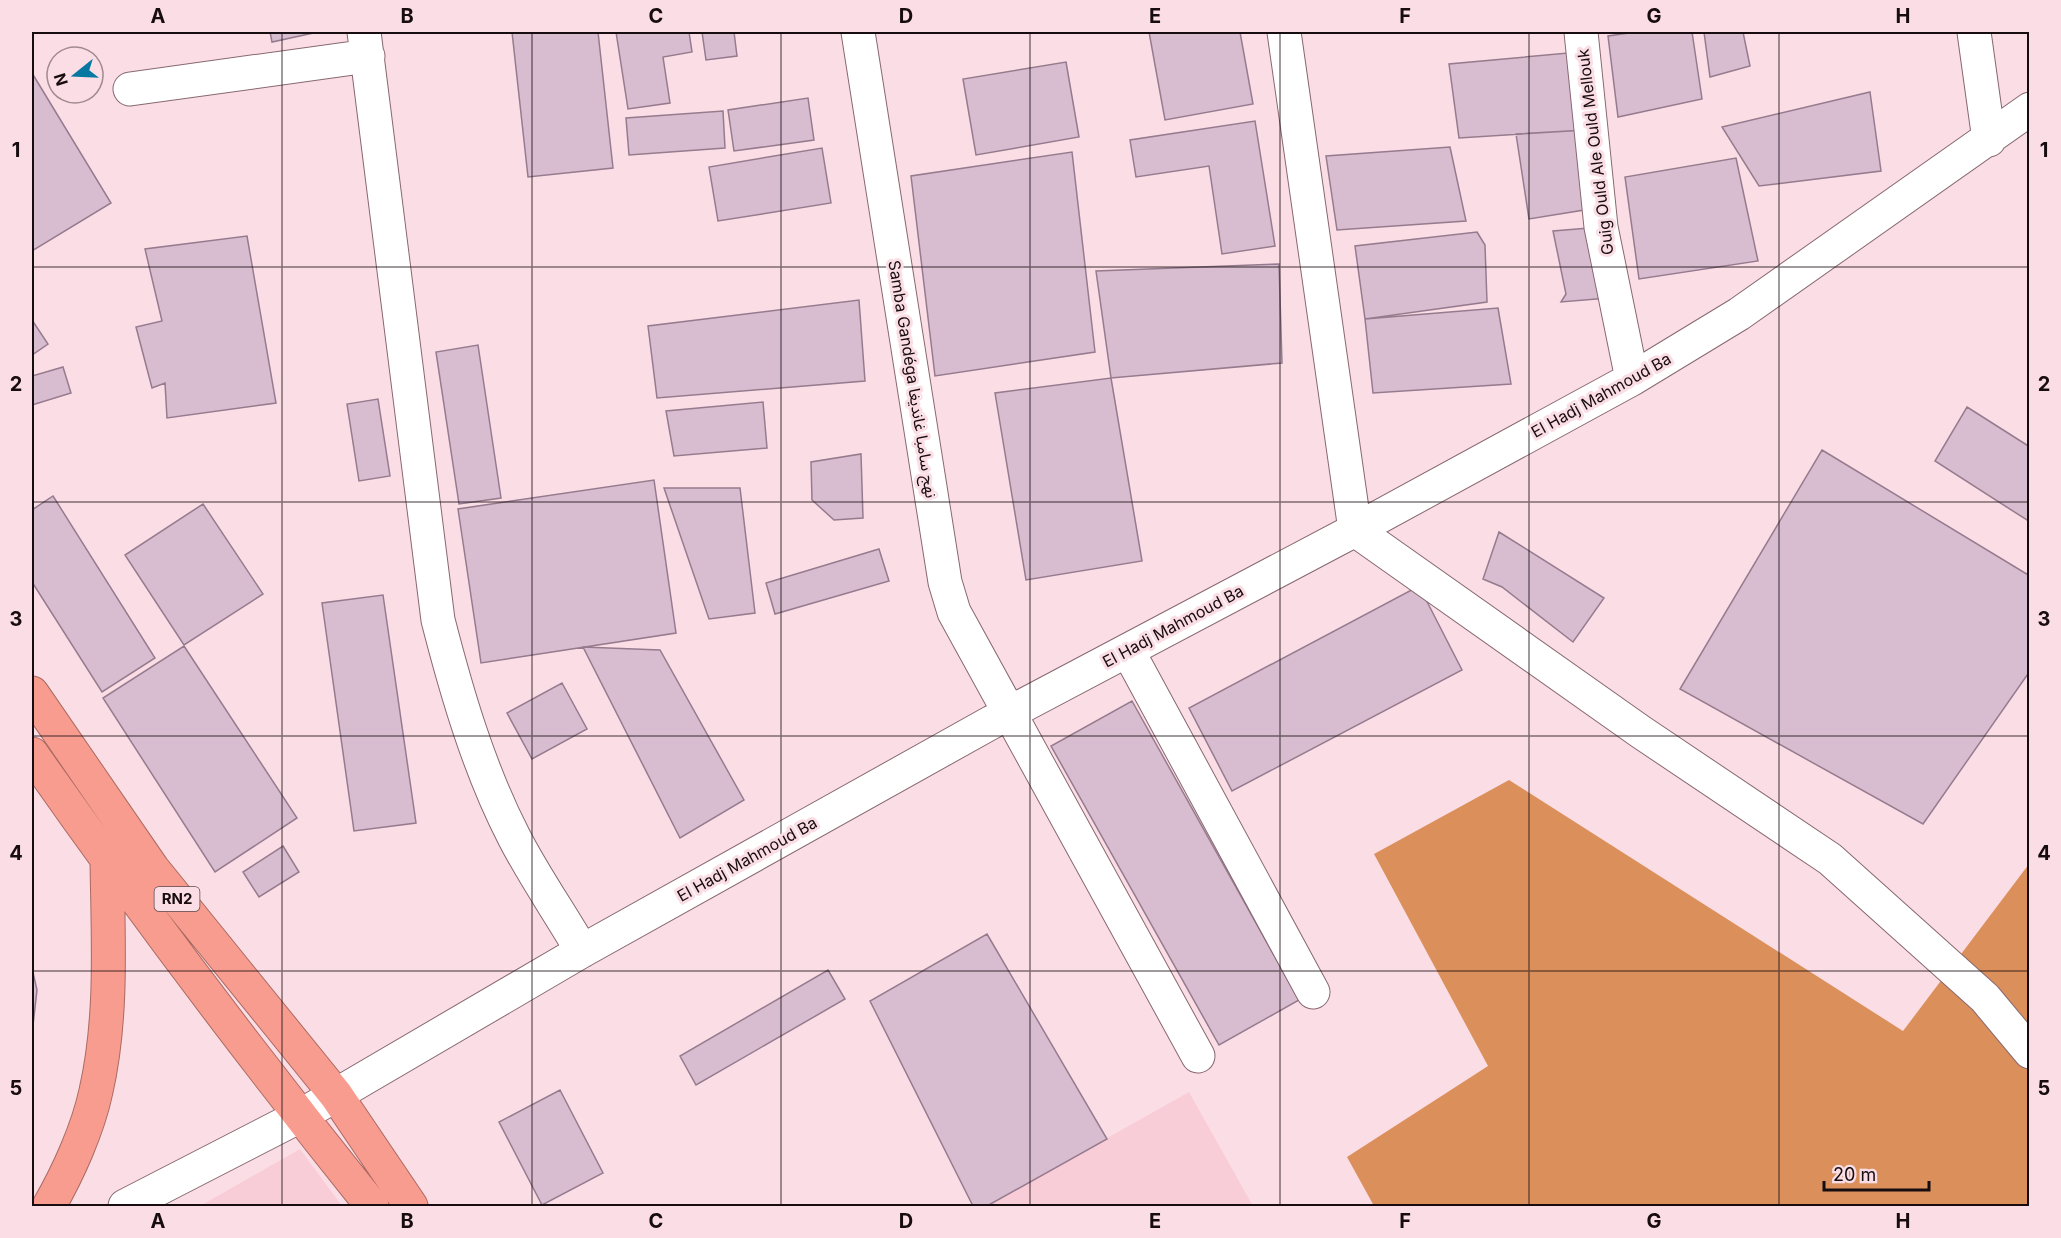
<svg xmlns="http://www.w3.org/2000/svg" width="2061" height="1238" font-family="Inter,'Noto Sans Arabic',sans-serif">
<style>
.built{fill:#f9cdd7}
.forest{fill:#db905c}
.building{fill:#d8bcd0;stroke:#967b8e;stroke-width:1.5}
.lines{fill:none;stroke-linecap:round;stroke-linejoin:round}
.minor-casing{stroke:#886870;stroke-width:35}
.highway-casing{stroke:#a96a62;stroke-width:35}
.minor{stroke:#fff;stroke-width:33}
.highway{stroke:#f89c8f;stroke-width:33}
.grid{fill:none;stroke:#170c0f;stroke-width:1.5;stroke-opacity:0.55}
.labels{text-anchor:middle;stroke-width:6;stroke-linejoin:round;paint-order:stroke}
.shield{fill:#fbdee5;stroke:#5b4b4f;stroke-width:1.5}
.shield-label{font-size:15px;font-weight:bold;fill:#170c0f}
.street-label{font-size:16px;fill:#170c0f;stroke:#fbdee5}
.neatline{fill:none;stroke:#170c0f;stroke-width:2}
.grid-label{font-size:20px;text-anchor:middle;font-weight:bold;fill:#170c0f}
</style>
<rect width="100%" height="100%" fill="#fbdee5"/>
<path class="built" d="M1189 1092 1253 1206H986Z
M300 1149 342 1206H200Z"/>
<path class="forest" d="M1509 780 1903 1031 2029 864V1206H1374L1347 1157 1488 1066 1374 854Z"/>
<path class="building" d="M270 32H318L272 42Z
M512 32H598L613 168 528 177Z
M616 32H689L692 52 663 57 670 103 628 109Z
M702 32H734L737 56 706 60Z
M1149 32H1240L1253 104 1165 120Z
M1636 32H1692L1702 99 1618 117 1608 36Z
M1704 32H1743L1750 66 1710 77Z
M1568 53 1585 130 1459 138 1449 64Z
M1066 62 1079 137 976 155 963 79Z
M32 73 111 203 32 251Z
M1870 92 1881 171 1759 186 1722 127Z
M808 98 814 140 734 151 728 110Z
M723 111 725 148 629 155 626 118Z
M1255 121 1275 246 1222 254 1209 166 1136 177 1130 140Z
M1585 130 1584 210 1529 219 1516 134Z
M1450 147 1466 221 1337 230 1326 156Z
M822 148 831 203 718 221 709 167Z
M1072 152 1095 352 935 376 911 176Z
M1736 158 1758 261 1639 279 1625 177Z
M1601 227 1608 298 1561 302 1566 294 1553 231Z
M1477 232 1485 245 1487 302 1365 319 1355 246Z
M247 236 276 403 167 418 165 383 152 388 136 327 162 321 145 249Z
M1279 264 1282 363 1111 378 1096 271Z
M859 300 865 381 657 398 648 326Z
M1498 308 1511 384 1373 393 1365 319Z
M32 320 48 344 32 355Z
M478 345 501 498 459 504 436 352Z
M63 367 71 393 32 405V376Z
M1111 378 1142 561 1026 580 995 393Z
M378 399 390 476 359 481 347 404Z
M763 402 767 448 674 456 666 411Z
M1967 407 2030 447V522L1935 461Z
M1822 450 2030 576V671L1923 824 1680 689Z
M861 454 863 518 834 520 812 500 811 462Z
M654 480 676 633 481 663 458 509Z
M664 488H740L755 613 709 619Z
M53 496 155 658 102 692 32 582V510Z
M203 504 263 594 184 645 125 555Z
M1499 532 1604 598 1573 642 1502 587 1483 579Z
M879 549 889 581 775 614 766 583Z
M1419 586 1462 670 1232 791 1189 708Z
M383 595 416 823 354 831 322 603Z
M184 646 297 818 215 872 103 698Z
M583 647 660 650 744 800 680 838Z
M562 683 587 729 532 759 507 713Z
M1132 701 1299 1000 1219 1045 1051 746Z
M283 846 299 872 259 897 243 872Z
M987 934 1107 1139 987 1206H973L870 1001Z
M32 968 37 990 32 1034Z
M828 970 845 999 696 1085 680 1056Z
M560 1090 603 1173 542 1205 499 1122Z"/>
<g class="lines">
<defs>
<path id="minor" d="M364 32 438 620C457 694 479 769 514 837 534 876 560 913 582 951
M858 32 945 582 954 612 1198 1056
M1284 32 1355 530 1641 732 1830 859 1985 998 2030 1052
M1581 32 1601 227 1632 379
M1974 32 1989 140
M130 89 368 56
M1128 651 1313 992
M125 1206 300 1116 582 951 992 722 1355 530 1632 379 1739 314 2030 109"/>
<path id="highway" d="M32 693 153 869 336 1095 411 1206
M32 754C140 908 254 1059 372 1206
M49 1206C68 1173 88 1129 96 1091 113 1017 108 937 107 861L111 859"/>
</defs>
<use href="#minor" class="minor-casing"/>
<use href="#highway" class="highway-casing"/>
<use href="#minor" class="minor"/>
<use href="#highway" class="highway"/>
</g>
<path class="grid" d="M282 32V1206M532 32V1206M781 32V1206M1030 32V1206M1280 32V1206M1529 32V1206M1779 32V1206M32 267H2030M32 502H2030M32 736H2030M32 971H2030"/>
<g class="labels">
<rect class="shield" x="154.5" y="887" width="45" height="24" rx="4.5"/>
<g class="shield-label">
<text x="177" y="904">RN2</text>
</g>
<g class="street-label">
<text transform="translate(1595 152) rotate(-97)" y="6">Guig Ould Ale Ould Mellouk</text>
<text transform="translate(913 379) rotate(81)" y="6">Samba Gandéga نهج سامبا غانديغا</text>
<text transform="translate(1601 395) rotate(-29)" y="6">El Hadj Mahmoud Ba</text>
<text transform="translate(1173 626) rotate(-28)" y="6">El Hadj Mahmoud Ba</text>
<text transform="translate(747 859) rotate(-29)" y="6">El Hadj Mahmoud Ba</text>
</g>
</g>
<rect width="2061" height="1238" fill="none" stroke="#fbdee5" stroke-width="66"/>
<g transform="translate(75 75) rotate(252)"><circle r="28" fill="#fbdee5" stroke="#a08a8f" stroke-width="1.5"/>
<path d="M0-4.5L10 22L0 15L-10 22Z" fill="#0678a1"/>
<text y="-9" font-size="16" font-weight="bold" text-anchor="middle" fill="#170c0f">N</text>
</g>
<path d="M1824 1181v9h105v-9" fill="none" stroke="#170c0f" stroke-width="3"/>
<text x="1833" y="1181" font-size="18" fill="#170c0f" stroke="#fbdee5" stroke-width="4.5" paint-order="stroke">20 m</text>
<rect x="33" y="33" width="1995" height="1172" class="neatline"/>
<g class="grid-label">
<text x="158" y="23">A</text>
<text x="407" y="23">B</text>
<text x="656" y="23">C</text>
<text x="906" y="23">D</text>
<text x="1155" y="23">E</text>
<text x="1405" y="23">F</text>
<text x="1654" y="23">G</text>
<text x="1903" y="23">H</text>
<text x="16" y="157">1</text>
<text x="2044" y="157">1</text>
<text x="16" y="391">2</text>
<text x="2044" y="391">2</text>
<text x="16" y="626">3</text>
<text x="2044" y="626">3</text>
<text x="16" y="860">4</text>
<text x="2044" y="860">4</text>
<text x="16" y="1095">5</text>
<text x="2044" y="1095">5</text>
<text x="158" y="1228">A</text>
<text x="407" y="1228">B</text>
<text x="656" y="1228">C</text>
<text x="906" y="1228">D</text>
<text x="1155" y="1228">E</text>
<text x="1405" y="1228">F</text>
<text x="1654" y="1228">G</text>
<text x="1903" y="1228">H</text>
</g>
</svg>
